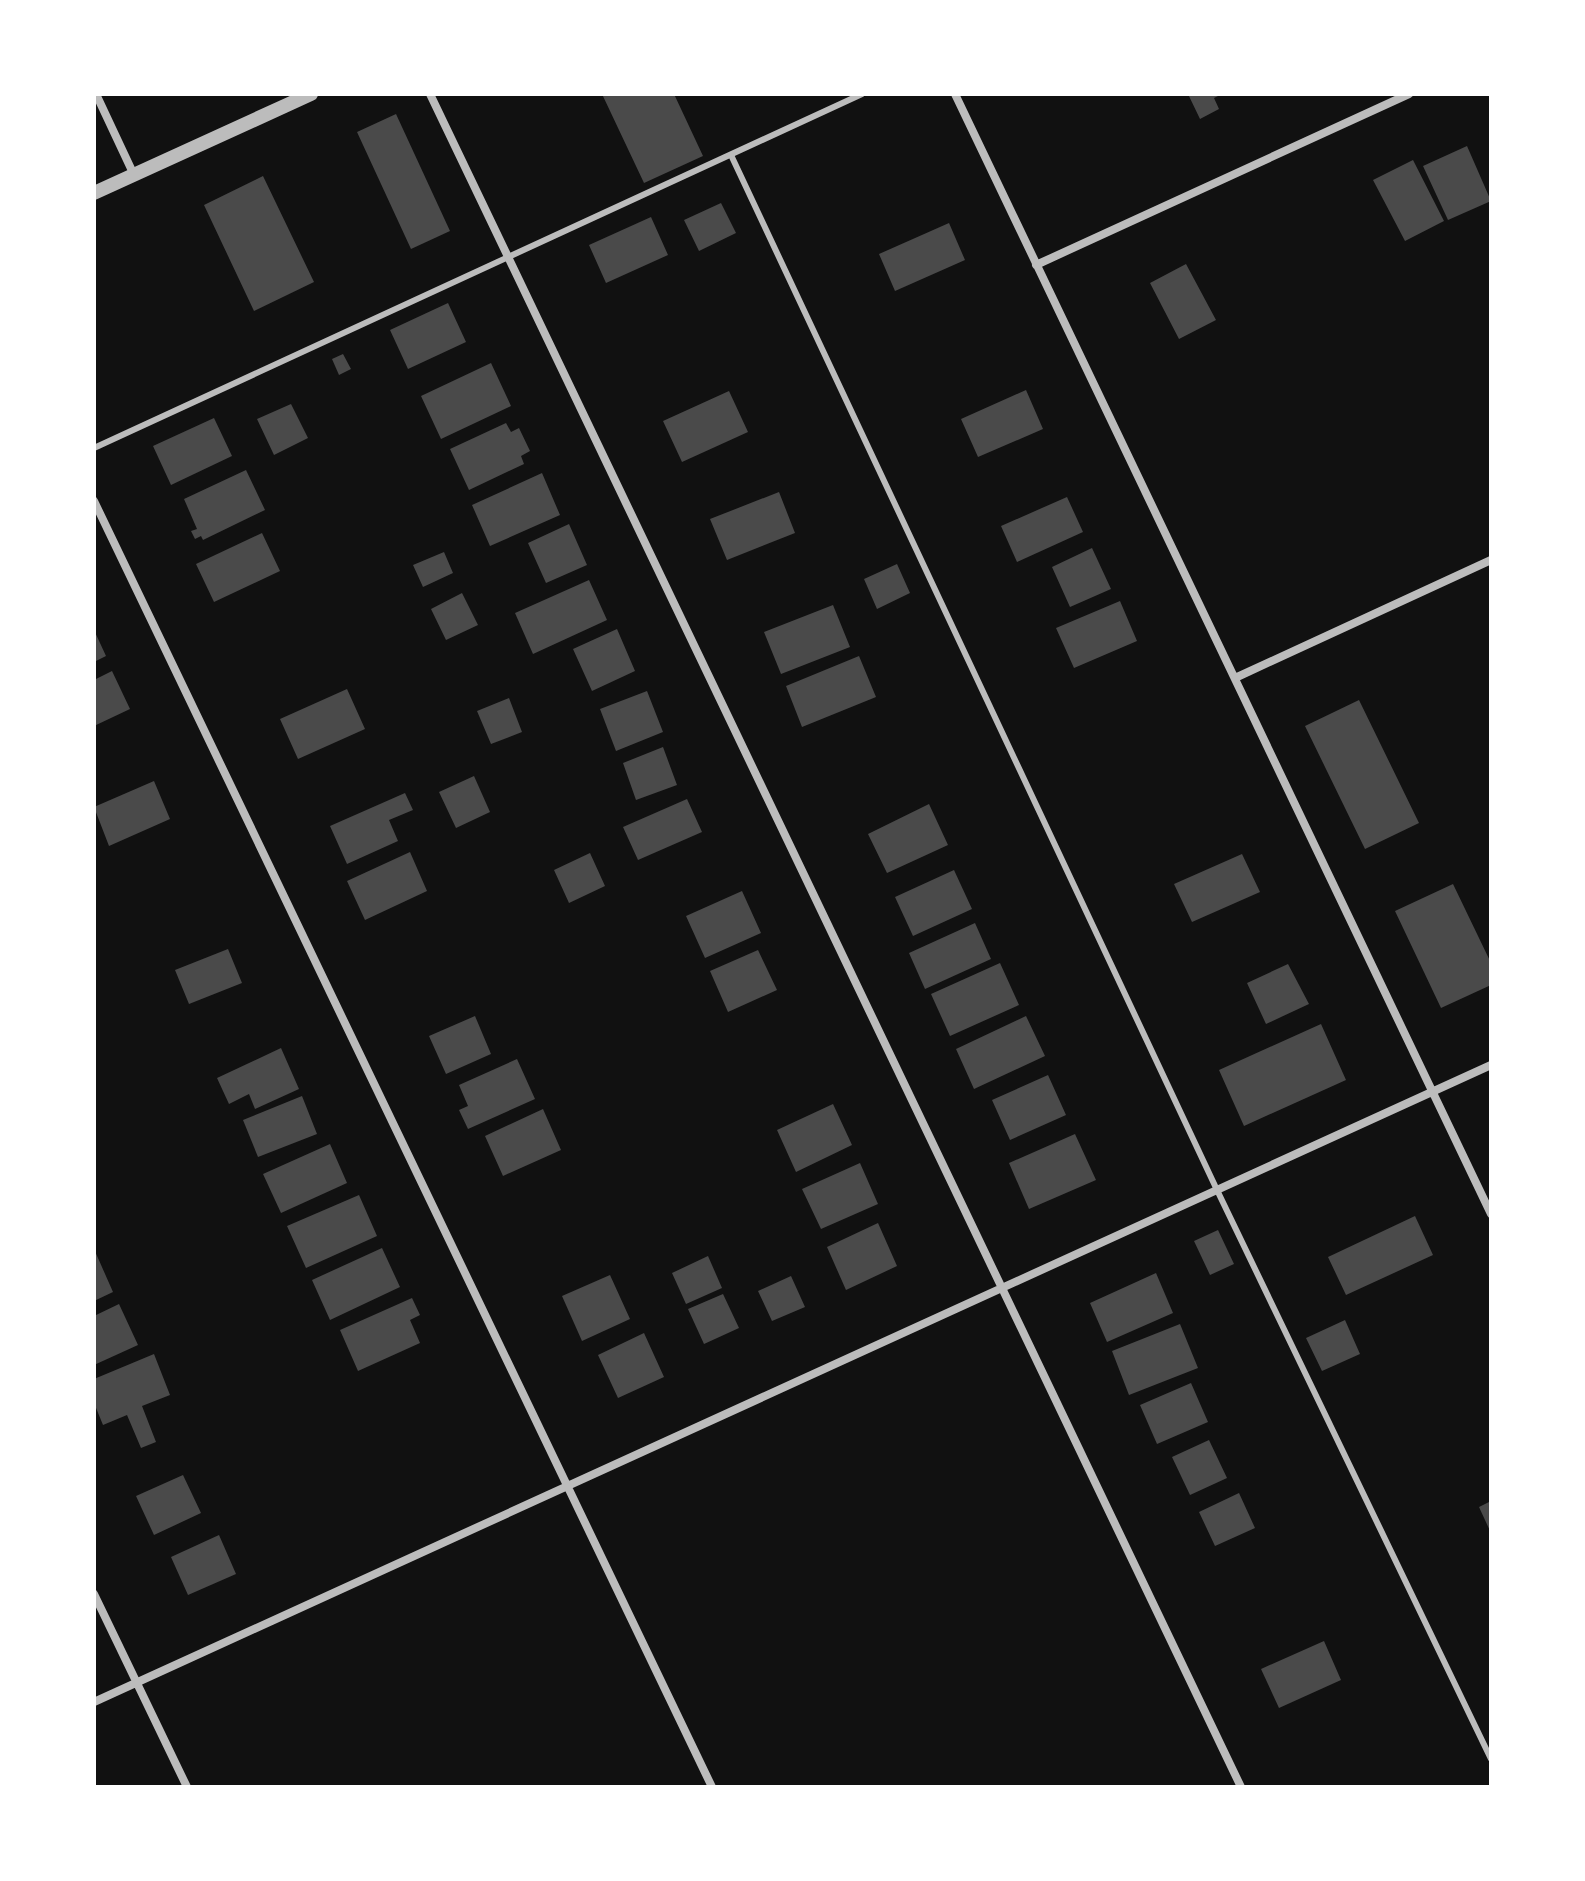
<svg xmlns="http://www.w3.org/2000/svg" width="1585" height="1881" font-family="'Fira Sans Condensed',sans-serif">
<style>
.building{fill:#4a4a4a}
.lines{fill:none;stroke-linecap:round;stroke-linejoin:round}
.service{stroke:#bcbcbc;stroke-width:6}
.minor{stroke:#bcbcbc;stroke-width:8}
.tertiary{stroke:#bcbcbc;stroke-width:14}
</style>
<rect width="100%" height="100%" fill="#111"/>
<path class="building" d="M602 94H674L703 156 644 183Z
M1188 94H1222L1214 98 1219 109 1200 119Z
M396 114 450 231 411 249 357 132Z
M1467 146 1491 201 1448 220 1423 166Z
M1413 160 1444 221 1405 241 1373 180Z
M263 176 314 282 254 311 204 205Z
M721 203 736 233 699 251 684 220Z
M651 217 668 255 606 283 589 245Z
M949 223 965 260 895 291 879 254Z
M1186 264 1216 320 1179 339 1150 283Z
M448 303 466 342 408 369 390 330Z
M343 354 351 369 339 375 332 359Z
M491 363 511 406 441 439 421 396Z
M1026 390 1043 429 978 457 961 419Z
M729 391 748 432 682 462 663 421Z
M291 404 308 438 274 455 257 419Z
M214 418 232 456 171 485 153 446Z
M506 423 511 432 519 428 530 451 521 456 524 464 469 490 450 449Z
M246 470 265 510 203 540 201 536 195 539 191 531 197 529 184 499Z
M542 473 560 515 490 546 472 505Z
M779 492 795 533 727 560 710 519Z
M1067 497 1083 532 1017 562 1001 526Z
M569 524 587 565 546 583 528 543Z
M262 533 280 571 214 602 196 564Z
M1092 548 1111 589 1070 607 1052 567Z
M444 552 453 573 423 587 413 565Z
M897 564 910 593 877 609 864 579Z
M589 580 607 620 533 654 515 613Z
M462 593 478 625 446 640 431 609Z
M1120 601 1137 641 1074 668 1056 628Z
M833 605 850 647 781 674 764 632Z
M617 629 635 671 592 691 573 649Z
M94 630 106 656 94 662Z
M859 656 876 697 802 727 786 686Z
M112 671 130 709 94 726V680Z
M347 689 365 729 298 759 280 719Z
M647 691 663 732 616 751 600 709Z
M509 698 522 732 491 744 477 711Z
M1359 700 1419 823 1365 849 1305 726Z
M663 747 677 785 636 800 623 763Z
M474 776 490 812 456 828 439 792Z
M154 781 170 819 109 846 94 807Z
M405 793 413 810 389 820 398 841 347 864 330 826Z
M687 799 702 832 638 860 623 827Z
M929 804 948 845 887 873 868 834Z
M410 852 427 891 365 920 347 881Z
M590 853 605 886 569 903 554 870Z
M1242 854 1260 892 1192 922 1174 884Z
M954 870 972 909 913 936 895 897Z
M1453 884 1491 963V985L1441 1008 1395 911Z
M742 891 761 933 705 958 686 916Z
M975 923 991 959 925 989 909 953Z
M228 949 242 983 189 1004 175 970Z
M758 950 777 990 728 1012 710 971Z
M1000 963 1019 1005 950 1036 931 994Z
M1288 964 1309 1004 1266 1024 1247 983Z
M475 1016 491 1054 446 1074 429 1036Z
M1026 1016 1045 1056 974 1089 956 1049Z
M1321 1024 1346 1080 1244 1126 1219 1070Z
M281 1048 299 1089 255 1109 249 1094 229 1104 217 1078Z
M517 1059 535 1099 468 1129 459 1110 468 1106 459 1085Z
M1048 1075 1066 1115 1010 1140 992 1100Z
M302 1096 317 1134 258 1157 243 1120Z
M833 1104 852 1145 796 1172 777 1130Z
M543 1109 561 1150 503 1176 485 1136Z
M1075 1134 1096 1180 1029 1209 1009 1163Z
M330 1144 347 1183 281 1213 263 1174Z
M860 1163 878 1204 821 1229 802 1189Z
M359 1195 377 1236 306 1268 287 1226Z
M1415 1216 1433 1255 1346 1295 1328 1257Z
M878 1223 897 1266 846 1290 827 1247Z
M1218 1230 1234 1264 1210 1275 1194 1241Z
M382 1248 400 1287 330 1320 312 1280Z
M94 1249 113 1292 94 1301Z
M708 1256 722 1288 686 1304 672 1273Z
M1156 1273 1173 1313 1107 1342 1090 1303Z
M610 1275 630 1319 582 1341 562 1296Z
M791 1276 805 1307 772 1321 758 1291Z
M723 1294 739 1328 704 1344 688 1309Z
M412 1298 420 1315 410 1320 420 1343 358 1371 340 1330Z
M119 1304 138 1345 94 1365V1316Z
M1345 1320 1360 1354 1322 1371 1306 1338Z
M1180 1324 1198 1368 1129 1395 1112 1351Z
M644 1333 664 1377 618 1398 598 1355Z
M154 1354 170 1395 142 1406 156 1442 141 1448 127 1415 103 1425 94 1403V1379Z
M1191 1383 1208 1422 1157 1444 1140 1405Z
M1209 1440 1227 1478 1190 1495 1172 1457Z
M183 1475 201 1513 154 1535 136 1496Z
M1239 1493 1255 1528 1215 1546 1199 1512Z
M1491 1501V1533L1479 1507Z
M219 1535 236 1574 188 1595 171 1557Z
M1324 1641 1341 1680 1279 1708 1261 1669Z"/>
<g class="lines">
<path class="service" d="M731 155 1217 1190 1491 1759
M94 448 862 94"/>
<path class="minor" d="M96 94 134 175
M430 94 1241 1787
M955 94 1491 1214
M1036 265 1409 94
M94 501 712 1787
M1235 678 1491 560
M94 1594 187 1787
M94 1702 1491 1065"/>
<path class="tertiary" d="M94 193 311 94"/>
</g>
<rect width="1585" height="1881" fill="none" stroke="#ffffff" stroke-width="192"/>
</svg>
